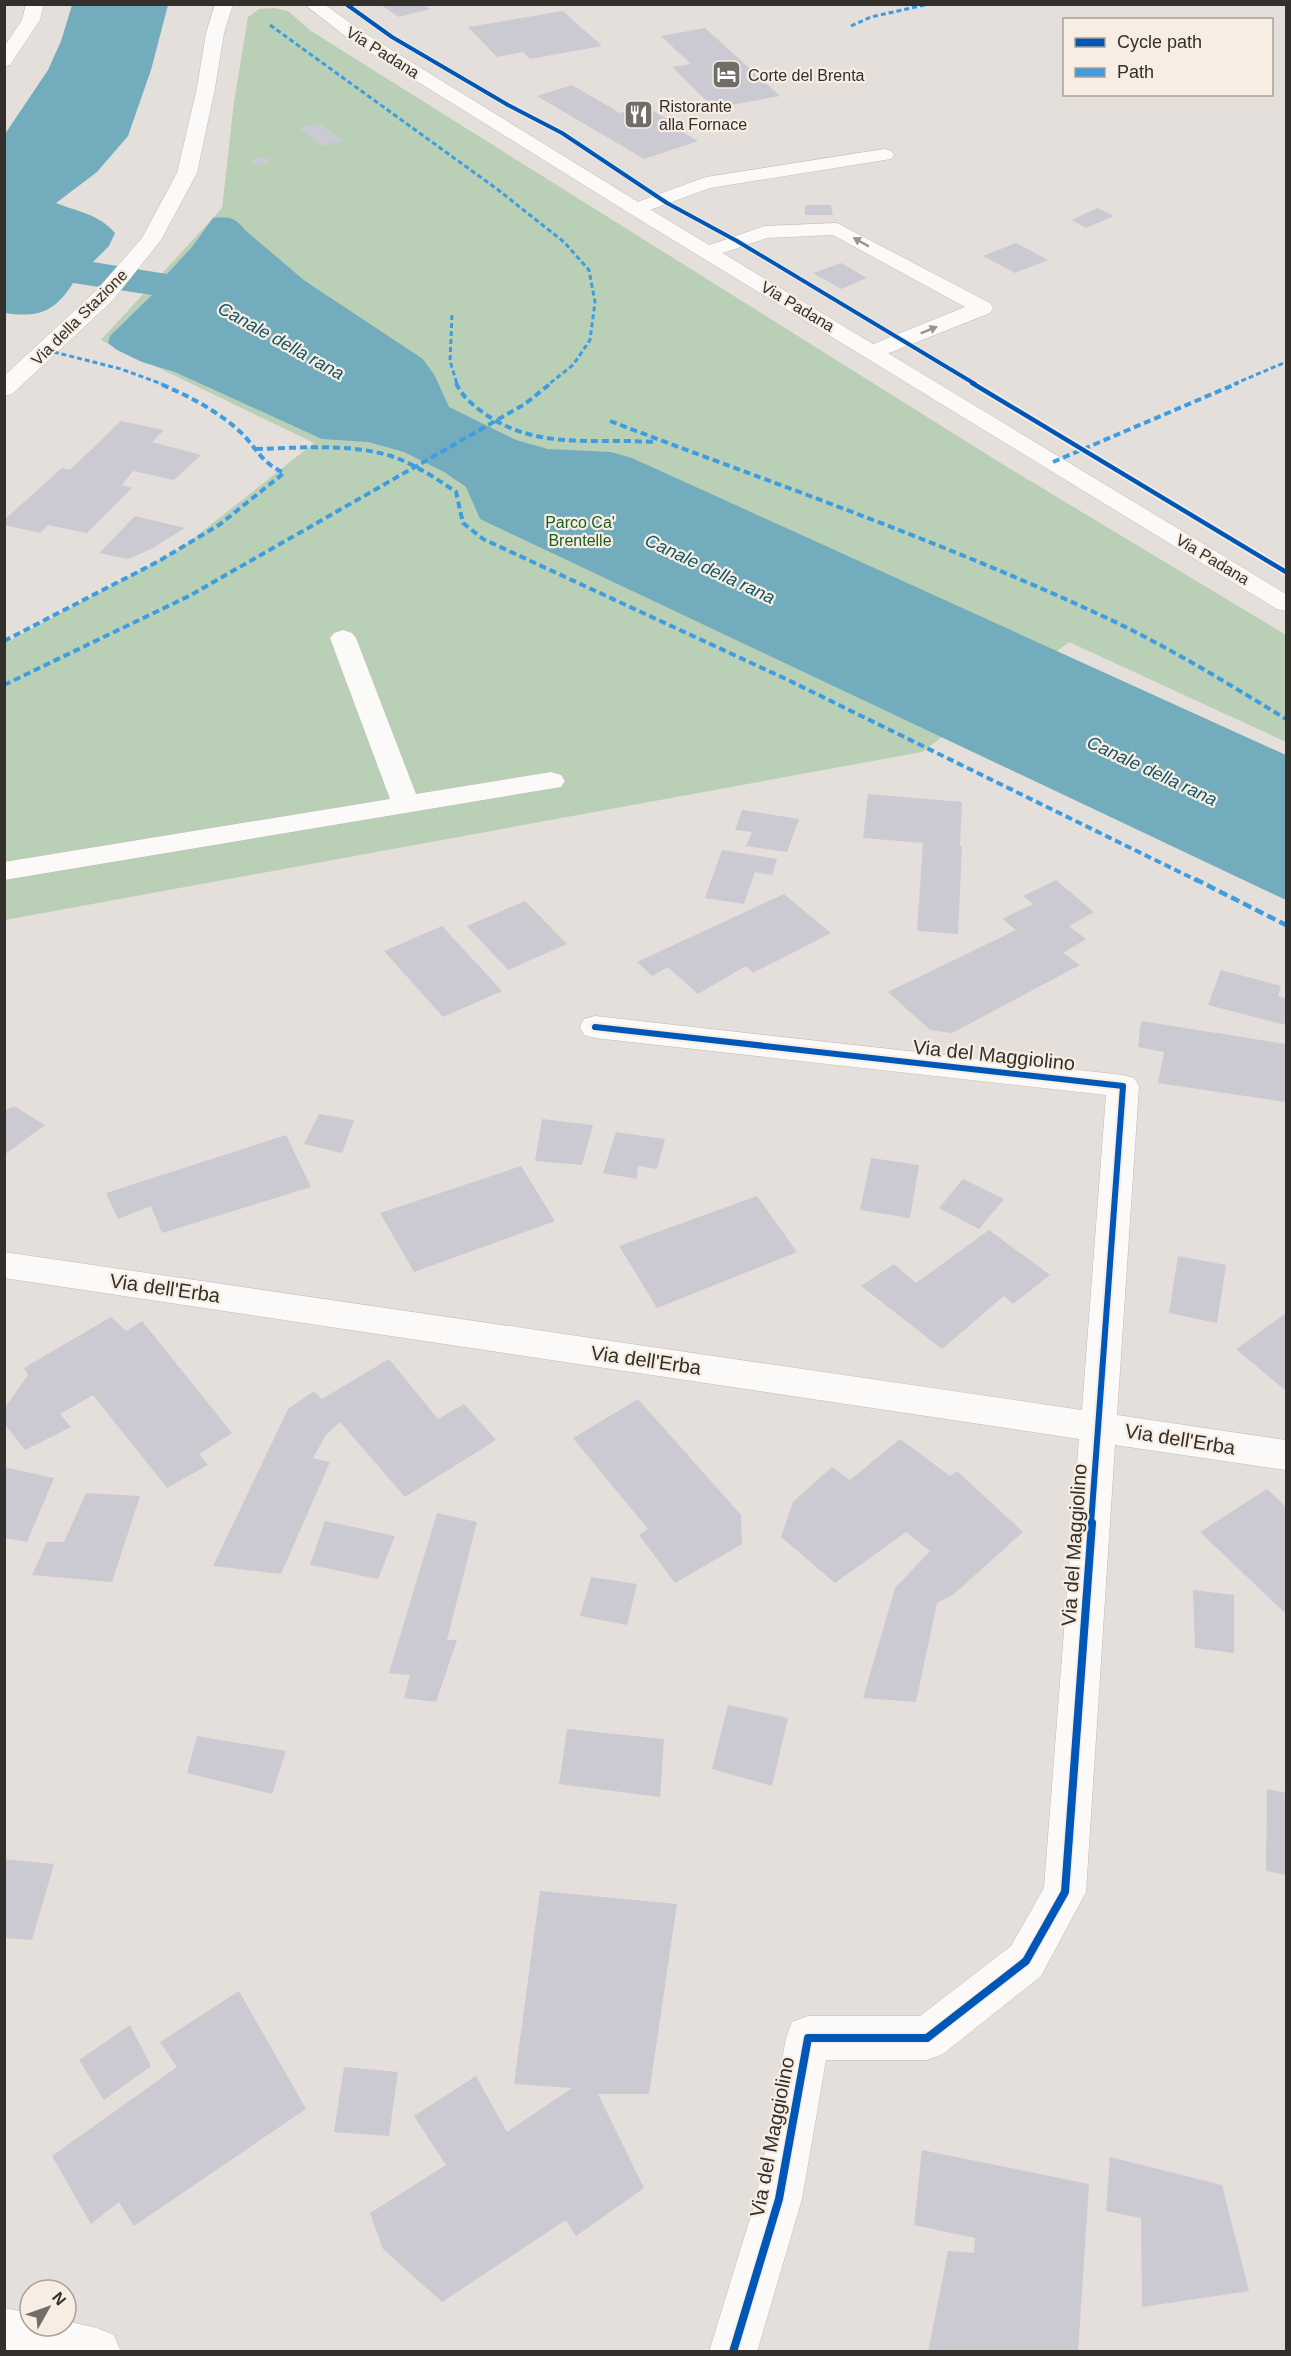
<svg xmlns="http://www.w3.org/2000/svg" width="1291" height="2356" font-family="Arial,sans-serif">
<style>
.green{fill:#bad0b6}
.water{fill:#73adbd}
.building{fill:#cbcad3}
.lines{fill:none;stroke-linecap:round;stroke-linejoin:round}
.minor-casing{stroke:#c1bdb9;stroke-width:1}
.major-casing{stroke:#c1bdb9;stroke-width:1}
.minor{fill:#fbfaf9;fill-rule:evenodd}
.major{fill:#fbfaf9;fill-rule:evenodd}
.quiet-far2{stroke:#3e9de1;stroke-width:3;stroke-dasharray:5 3;stroke-linecap:butt}
.quiet-far1{stroke:#3e9de1;stroke-width:4;stroke-dasharray:7 4;stroke-linecap:butt}
.quiet{stroke:#3e9de1;stroke-width:4.5;stroke-dasharray:9 4.5;stroke-linecap:butt}
.cycleway-far3-casing{stroke:#f7ede2;stroke-width:6}
.cycleway-far2-casing{stroke:#f7ede2;stroke-width:8}
.cycleway-far1-casing{stroke:#f7ede2;stroke-width:10}
.cycleway-casing{stroke:#f7ede2;stroke-width:11}
.cycleway-far3{stroke:#0057b8;stroke-width:4}
.cycleway-far2{stroke:#0057b8;stroke-width:4.5}
.cycleway-far1{stroke:#0057b8;stroke-width:6}
.cycleway{stroke:#0057b8;stroke-width:8}
.oneway{fill:#979492}
.labels{text-anchor:middle;stroke-width:4.5;stroke-linejoin:round;paint-order:stroke}
.far-street-label{font-size:16px;fill:#332f2b;stroke:#f7ede2}
.far-poi-label{font-size:16px;fill:#332f2b;stroke:#f7ede2;text-anchor:start}
.far-park-label{font-size:16px;fill:#195f1f;stroke:#f7ede2}
.far-water-label{font-size:18px;font-style:italic;fill:#0f5668;stroke:#f7ede2}
.street-label{font-size:20px;fill:#332f2b;stroke:#f7ede2}
</style>
<rect width="100%" height="100%" fill="#e4dfda"/>
<path class="green" d="M274 8 288 11 311 31 999 462 1286 635V742L1069 642 922 752 5 920V643L180 549 314 443 101 340 222 208 234 102 248 17 259 9Z"/>
<path class="water" d="M72 5H168L151 70 128 136 97 172 56 203C78 212 99 214 115 233L109 246 93 262 167 274 192 247 213 218C227 216 236 217 245 230L305 281 423 359 435 376 449 407 516 440 548 449 611 452 632 458 1286 755V900L480 519 466 487 444 472 404 452 368 442 322 439 175 372 142 362 117 350 108 343 110 336 152 295 73 283C55 312 38 318 5 313V134L48 70 61 41Z"/>
<path class="building" d="M381 5H424L430 9 399 17Z
M563 11 602 46 530 59 523 52 497 57 468 27Z
M705 28 780 96 714 108 672 67 691 64 661 36Z
M572 85 620 113 644 106 679 125 674 127 698 141 644 159 537 96Z
M319 123 343 140 322 146 299 128Z
M253 158H268V164L253 165Z
M805 205H831L833 215H805Z
M1097 208 1114 216 1086 228 1072 220Z
M1016 243 1048 260 1015 273 983 256Z
M841 263 867 278 841 289 813 273Z
M121 421 164 430 152 442 201 455 174 480 133 471 122 485 132 488 87 533 48 525 40 533 4 525V520L62 468 70 470Z
M135 516 185 528 151 549 128 559 99 553Z
M868 794 962 802 960 846H962L958 934 917 931 923 843 863 838Z
M742 810 799 819 787 852 746 846 752 832 735 830Z
M722 850 777 859 772 875 755 872 744 904 705 898Z
M1056 880 1094 912 1069 926 1086 939 1063 953 1080 965 952 1033 930 1030 888 992 1016 930 1002 919 1033 904 1023 896Z
M784 894 831 933 753 973 746 966 698 994 668 967 652 976 637 962Z
M525 901 567 944 508 970 467 926Z
M442 926 502 991 443 1017 384 951Z
M1221 970 1281 986 1278 996 1286 998V1025L1208 1005Z
M1141 1021 1286 1044V1102L1158 1083 1164 1052 1138 1047Z
M14 1106 45 1125 4 1155V1111Z
M319 1114 354 1120 342 1153 304 1144Z
M542 1119 593 1125 582 1165 535 1161Z
M616 1132 665 1139 657 1169 638 1166 637 1179 603 1173Z
M286 1135 311 1187 162 1233 151 1206 118 1219 106 1193Z
M871 1158 919 1165 910 1218 860 1210Z
M521 1166 555 1221 414 1272 380 1213Z
M963 1179 1004 1199 979 1229 939 1208Z
M757 1196 797 1252 657 1308 619 1246Z
M989 1230 1050 1275 1013 1304 1004 1296 942 1349 861 1286 894 1264 916 1283Z
M1178 1256 1226 1265 1217 1323 1169 1313Z
M1286 1313V1391L1236 1349Z
M111 1317 126 1331 142 1321 232 1433 199 1454 208 1465 167 1488 93 1395 60 1414 71 1427 25 1450 4 1423V1409L28 1375 24 1368Z
M389 1359 438 1419 464 1404 496 1440 405 1497 340 1422 326 1435 313 1458 330 1462 281 1574 213 1566 288 1409 314 1391 322 1399Z
M638 1399 741 1515 742 1544 675 1583 639 1535 648 1529 573 1438Z
M900 1439 950 1476 957 1471 1023 1532 954 1594 937 1603 916 1702 863 1698 895 1588 930 1551 906 1532 835 1583 781 1537 793 1502 832 1467 850 1480Z
M4 1467 54 1478 27 1542 4 1538Z
M1267 1489 1286 1507V1614L1200 1532Z
M86 1493 140 1496 112 1582 32 1575 47 1542H64Z
M437 1513 477 1522 447 1640H457L436 1702 404 1698 410 1675 389 1673Z
M325 1521 395 1536 378 1579 310 1565Z
M591 1577 637 1584 627 1625 580 1616Z
M1193 1590 1234 1595V1653L1195 1648Z
M728 1705 788 1718 772 1786 712 1769Z
M567 1729 664 1739 660 1797 559 1784Z
M197 1736 286 1751 272 1794 187 1773Z
M1267 1789 1286 1793V1875L1266 1871Z
M4 1859 54 1864 32 1940 4 1938Z
M540 1891 677 1904 649 2094H598L644 2188 576 2236 566 2220 442 2302 383 2249 370 2213 446 2165 414 2116 476 2076 507 2132 572 2088 514 2084Z
M239 1991 306 2109 134 2226 119 2202 91 2224 52 2156 177 2067 160 2042Z
M130 2025 151 2066 104 2100 79 2060Z
M344 2067 398 2072 389 2136 334 2132Z
M922 2150 1089 2184 1078 2352H928L948 2251 974 2253 975 2238 914 2225Z
M1110 2157 1222 2185 1249 2291 1142 2307 1141 2218 1106 2211Z"/>
<g class="lines">
<defs>
<path id="minor" d="M26 4H44L40 20 10 65 4 66V47L22 20Z
M215 4H233L224 33 215 88 197 173 161 240 112 301 12 394 4 396V376L96 291 142 238 177 173 197 88 206 33Z
M884 149 891 151 894 155 891 159 710 188 636 215 629 213 626 209 629 205 706 177Z
M837 223 990 303 993 308 990 313 874 359 866 357 863 352 866 347 965 307 833 235 767 238 708 258 701 256 698 252 701 248 765 226Z
M343 630 352 633 356 638 416 794 551 772 561 775 565 781 561 787 4 880V862L390 799 330 638 334 633Z
M595 1016 1123 1075 1134 1078 1139 1086 1117 1415 1286 1440V1470L1115 1445 1086 1892 1041 1976 943 2054 927 2060H826L802 2199 757 2352H709L756 2199 786 2038 792 2022 808 2016H920L1011 1946 1044 1888 1079 1439 4 1278V1252L1082 1410 1106 1095 595 1038 584 1035 580 1027 584 1019Z
M4 2308 30 2313V2326H66V2321L97 2328 114 2335 121 2352H4Z"/>
<path id="major" d="M304 4H324L361 31 643 205 1286 594V611L1277 609 629 213 349 39Z"/>
</defs>
<use href="#minor" class="minor-casing"/>
<use href="#major" class="major-casing"/>
<use href="#minor" class="minor"/>
<use href="#major" class="major"/>
<path class="quiet-far2" d="M270 25 497 189 564 242 589 270 595 302 590 340 573 365 549 384
M851 26 871 17 929 4
M452 315 450 361 457 384
M46 350 121 369 162 384
M1234 384 1286 362"/>
<path class="quiet-far1" d="M456 383C462 397 475 407 488 416 540 450 595 438 654 442
M610 421C772 483 938 540 1096 613 1162 643 1224 681 1286 719
M256 449C300 448 348 443 391 456 414 464 436 478 456 492L463 523 483 539 786 679 1198 881
M1053 462 1238 383
M4 641 159 561 219 525 284 473C257 460 257 446 236 428 214 409 185 394 158 383
M4 685 189 596 525 404 551 383"/>
<path class="quiet" d="M1195 879 1286 925"/>
<defs>
<path id="cycleway-far3" d="M346 4 392 37 508 105 562 133 667 203 737 241 975 384"/>
<path id="cycleway-far2" d="M972 383 1286 572"/>
<path id="cycleway-far1" d="M595 1027 1123 1086 1091 1524"/>
<path id="cycleway" d="M733 2352 779 2199 808 2038H927L1026 1961 1065 1892 1092 1523"/>
</defs>
<use href="#cycleway-far3" class="cycleway-far3-casing"/>
<use href="#cycleway-far2" class="cycleway-far2-casing"/>
<use href="#cycleway-far1" class="cycleway-far1-casing"/>
<use href="#cycleway" class="cycleway-casing"/>
<use href="#cycleway-far3" class="cycleway-far3"/>
<use href="#cycleway-far2" class="cycleway-far2"/>
<use href="#cycleway-far1" class="cycleway-far1"/>
<use href="#cycleway" class="cycleway"/>
</g>
<defs><path id="oneway-solid" d="M-6-.8H1V-3.2L6.5 0L1 3.2V.8H-6Z" transform="scale(1.5)"/></defs>
<g class="oneway">
<use href="#oneway-solid" transform="translate(861 242) rotate(-151)"/>
<use href="#oneway-solid" transform="translate(929 330) rotate(-22)"/>
</g>
<defs>
<symbol id="hotel-square" viewBox="-11 -11 22 22"><rect x="-9" y="-9" width="18" height="18" rx="4" fill="#716d68" stroke="#f7ede2"/><path d="M-6-4.5h1.5V1H6V5H4.5V3h-9V5H-6ZM-4 0a1.8 1.8 0 1 1 3.6 0ZM.5 0V-2.5h3Q6-2.5 6 0Z" fill="#fff"/></symbol>
<symbol id="restaurant-square" viewBox="-11 -11 22 22"><rect x="-9" y="-9" width="18" height="18" rx="4" fill="#716d68" stroke="#f7ede2"/><path d="M-5-6h1v4h1v-4h1v4h1v-4h1v5L-1.5 .5V6h-2V.5L-5-1ZM5-6V6H3V1.5H1.5Q1.5-4 5-6Z" fill="#fff"/></symbol>
</defs>
<g fill-rule="evenodd">
<use href="#hotel-square" x="710" y="58" width="33" height="33"/>
<use href="#restaurant-square" x="622" y="98" width="33" height="33"/>
</g>
<g class="labels">
<g class="far-street-label">
<text transform="translate(383 52) rotate(32)" y="6">Via Padana</text>
<text transform="translate(798 306) rotate(31)" y="6">Via Padana</text>
<text transform="translate(79 317) rotate(-45)" y="6">Via della Stazione</text>
<text transform="translate(1213 559) rotate(31)" y="6">Via Padana</text>
</g>
<g class="far-poi-label">
<text x="748" y="81">Corte del Brenta</text>
<text x="659" y="112">Ristorante<tspan x="659" dy="18">alla Fornace</tspan></text>
</g>
<g class="far-park-label">
<text x="580" y="528">Parco Ca'<tspan x="580" dy="18">Brentelle</tspan></text>
</g>
<g class="far-water-label">
<text transform="translate(281 341) rotate(29)" y="6">Canale della rana</text>
<text transform="translate(710 569) rotate(25)" y="6">Canale della rana</text>
<text transform="translate(1152 771) rotate(25)" y="6">Canale della rana</text>
</g>
<g class="street-label">
<text transform="translate(994 1055) rotate(6)" y="7">Via del Maggiolino</text>
<text transform="translate(165 1288) rotate(8)" y="7">Via dell'Erba</text>
<text transform="translate(646 1360) rotate(8)" y="7">Via dell'Erba</text>
<text transform="translate(1180 1439) rotate(9)" y="7">Via dell'Erba</text>
<text transform="translate(1074 1545) rotate(-86)" y="7">Via del Maggiolino</text>
<text transform="translate(772 2137) rotate(-79)" y="7">Via del Maggiolino</text>
</g>
</g>
<rect width="1291" height="2356" fill="none" stroke="#332f2b" stroke-width="12"/>
<rect x="1063" y="18" width="210" height="78" fill="#f7ede2" stroke="#a9a199" stroke-width="1.5"/>
<rect x="1075" y="38" width="30" height="9" fill="#0057b8" stroke="#a9a199" stroke-width="1.5"/>
<text x="1117" y="48" font-size="18" fill="#332f2b">Cycle path</text>
<rect x="1075" y="68" width="30" height="9" fill="#3e9de1" stroke="#a9a199" stroke-width="1.5"/>
<text x="1117" y="78" font-size="18" fill="#332f2b">Path</text>
<g transform="translate(48 2308) rotate(50)"><circle r="28" fill="#f7ede2" stroke="#a9a199" stroke-width="1.5"/>
<path d="M0-4.5L10 22L0 15L-10 22Z" fill="#716d68"/>
<text y="-9" font-size="16" font-weight="bold" text-anchor="middle" fill="#332f2b">N</text>
</g>
</svg>
